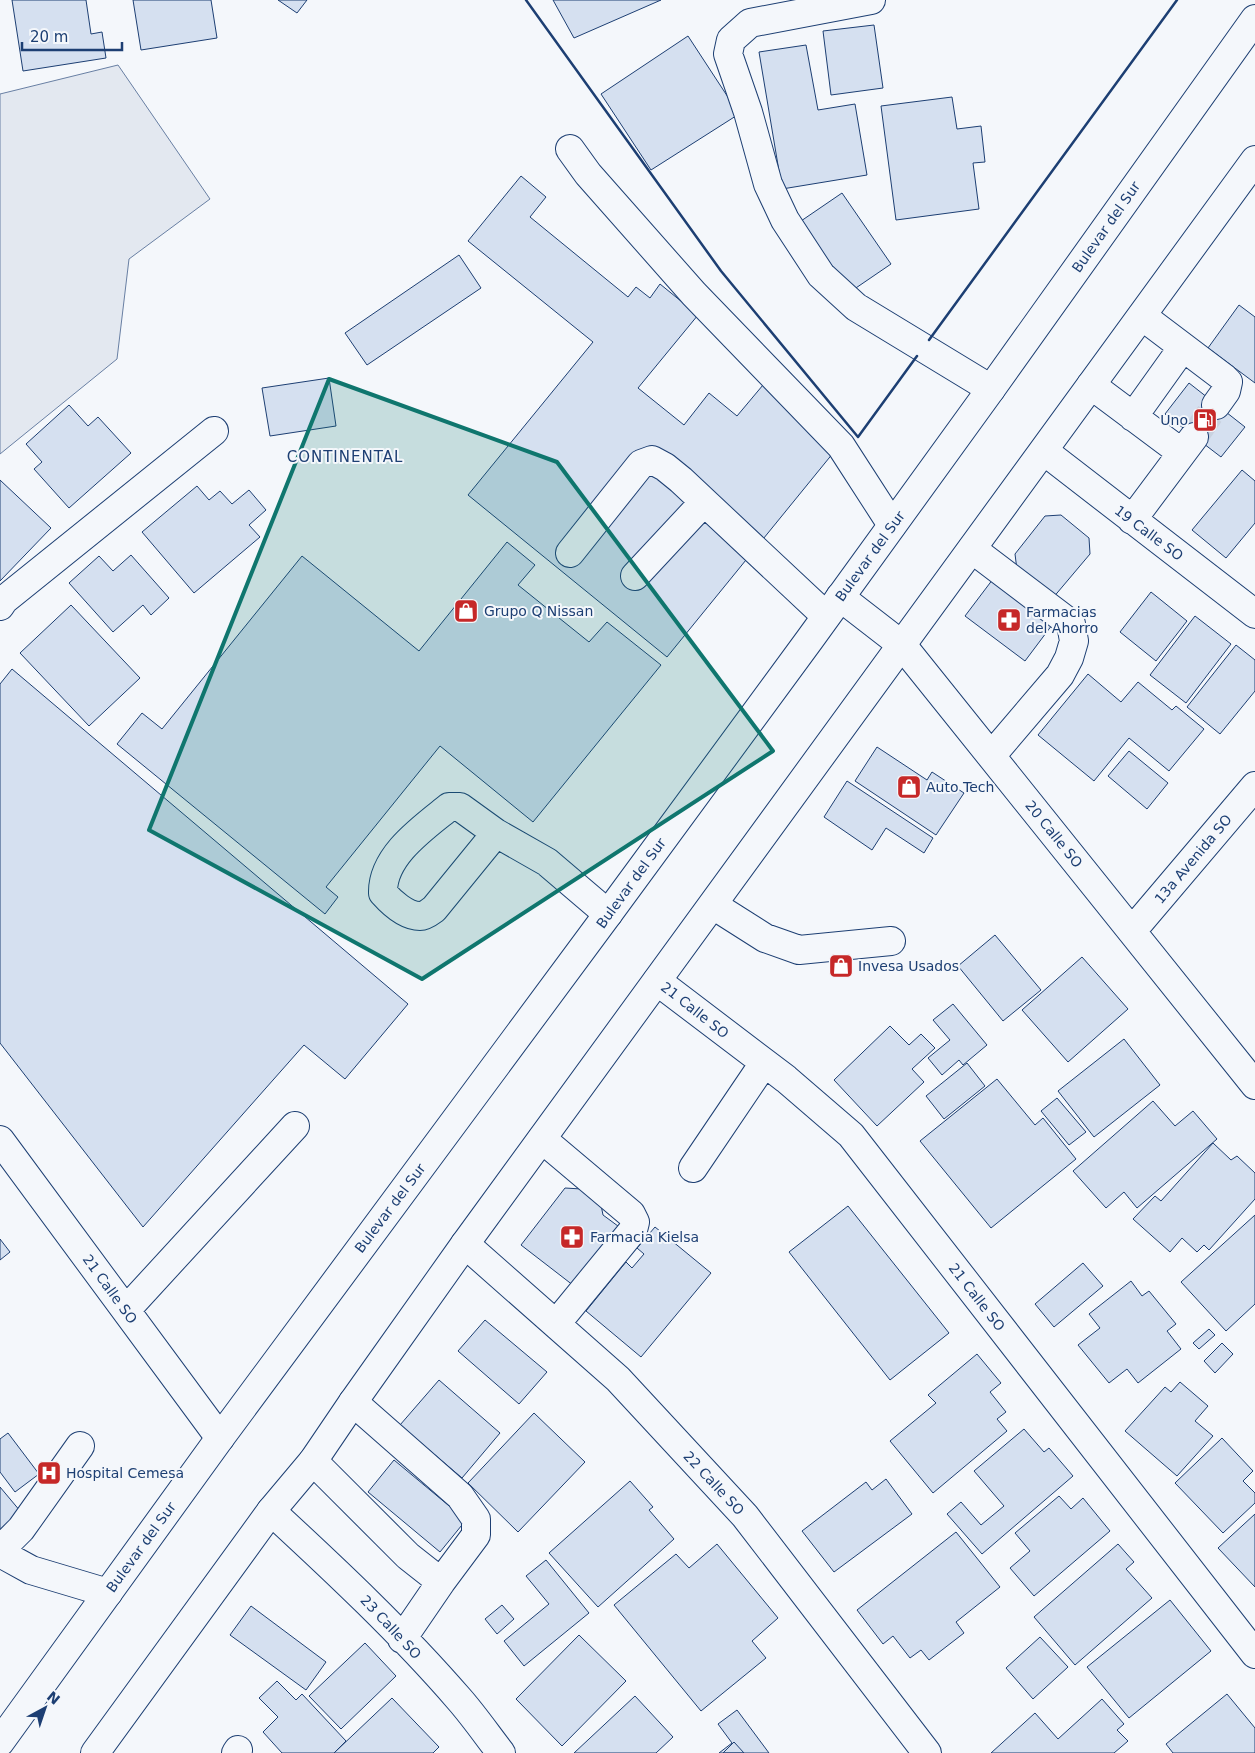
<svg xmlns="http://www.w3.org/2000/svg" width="1255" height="1753" font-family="'DejaVu Sans',sans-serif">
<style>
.parking{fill:#e3e8f0;stroke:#687fa3}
.building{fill:#d5e0f0;stroke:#1d3f73}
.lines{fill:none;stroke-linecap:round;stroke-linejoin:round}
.minor-tunnel{stroke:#c9d2e0;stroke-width:28;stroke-dasharray:28 14;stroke-linecap:butt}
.minor-casing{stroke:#1d3f73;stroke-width:30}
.highway-casing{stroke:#1d3f73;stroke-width:30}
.minor{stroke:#f4f7fb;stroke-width:28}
.highway{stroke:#f4f7fb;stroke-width:28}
.wall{stroke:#1d3f73;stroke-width:2.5}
.marked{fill:#0f766e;fill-opacity:0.2;stroke:#0f766e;stroke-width:4;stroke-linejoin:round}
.labels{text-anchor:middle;stroke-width:4;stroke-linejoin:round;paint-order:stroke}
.street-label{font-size:14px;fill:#1d3f73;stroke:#f4f7fb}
.poi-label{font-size:14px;fill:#1d3f73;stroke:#f4f7fb;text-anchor:start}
.neighbourhood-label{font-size:15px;letter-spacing:1px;fill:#1d3f73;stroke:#f4f7fb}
</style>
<rect width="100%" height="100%" fill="#f4f7fb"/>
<path class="parking" d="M118 65 210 199 129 259 117 359 0 454V94Z"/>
<path class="building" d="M12 0H86L91 34 102 32 106 58 23 71Z
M133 0H211L217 38 141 50Z
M278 0H307L297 13Z
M553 0H661L574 38Z
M874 25 883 88 831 95 823 31Z
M688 36 739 114 651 170 601 94Z
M806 45 818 110 855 104 867 175 782 189 759 52Z
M952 97 957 129 981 126 985 162 973 163 979 209 896 220 881 106Z
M521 176 546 197 530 217 628 297 636 287 650 298 660 284 698 315 638 388 684 425 709 393 737 416 763 385 838 447 667 657 468 495 593 342 468 241Z
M842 193 891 264 850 292 801 221Z
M459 255 481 288 367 365 345 333Z
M1239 305 1255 317V383L1208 348Z
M329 378 336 426 270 436 262 388Z
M1189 383 1245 427 1221 457 1165 414Z
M69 405 88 426 98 417 131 453 69 508 34 469 42 462 26 444Z
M1242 470 1255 481V523L1226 558 1192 530Z
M0 480 51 528 0 581Z
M197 486 209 500 220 491 232 504 249 490 266 510 249 525 260 537 194 593 142 532Z
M1061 515 1089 538 1090 554 1052 599 1017 570 1015 554 1045 516Z
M507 542 535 565 518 585 589 642 607 622 661 665 533 822 440 746 326 887 338 897 325 914 117 744 142 713 162 729 302 556 419 651Z
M131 555 169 598 151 615 143 605 113 632 69 583 99 556 113 571Z
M993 579 1052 625 1025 661 965 616Z
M1151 592 1187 621 1156 661 1120 632Z
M71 605 140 678 89 726 20 653Z
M1195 616 1231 644 1186 703 1150 675Z
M1236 645 1255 660V691L1220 734 1187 707Z
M12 669 408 1004 345 1079 304 1045 143 1227 0 1043V684Z
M1088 674 1121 702 1138 682 1172 710 1176 706 1204 729 1169 771 1129 738 1094 781 1038 735Z
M877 747 927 780 932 772 964 793 936 835 855 781Z
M1129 751 1168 783 1147 809 1108 776Z
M847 781 933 838 924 853 886 828 872 850 824 817Z
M995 935 1041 990 1003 1021 958 966Z
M1082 957 1128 1009 1068 1062 1022 1010Z
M953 1004 987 1045 963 1065 959 1060 942 1075 928 1058 950 1040 933 1020Z
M890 1026 909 1045 921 1034 935 1048 912 1069 924 1082 877 1126 834 1080Z
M1124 1039 1160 1085 1094 1137 1058 1091Z
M967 1063 985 1086 944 1119 926 1096Z
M997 1079 1035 1125 1043 1118 1076 1159 991 1228 920 1141Z
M1057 1098 1086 1132 1069 1145 1041 1111Z
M1153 1101 1175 1126 1193 1111 1217 1139 1137 1208 1124 1192 1106 1208 1073 1171Z
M1213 1143 1231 1160 1237 1156 1255 1173V1199L1209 1250 1204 1245 1197 1252 1182 1238 1170 1252 1133 1219 1155 1196 1161 1201Z
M565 1188 598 1190 603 1215 622 1229 578 1289 521 1245Z
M848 1206 949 1333 890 1380 789 1252Z
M1255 1215V1304L1226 1331 1181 1282Z
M655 1227 711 1273 641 1357 586 1311 626 1262 632 1268 644 1254 637 1248Z
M0 1239 10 1252 0 1260Z
M1083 1263 1103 1286 1054 1327 1035 1304Z
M1131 1281 1142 1296 1149 1291 1176 1324 1167 1331 1181 1349 1138 1383 1127 1369 1109 1383 1078 1345 1100 1328 1089 1314Z
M485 1320 547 1372 519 1404 458 1351Z
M1209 1329 1215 1335 1199 1349 1193 1343Z
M1222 1343 1233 1354 1215 1373 1204 1361Z
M977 1354 1001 1383 990 1392 1006 1412 997 1419 1007 1431 933 1493 890 1441 936 1403 928 1395Z
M439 1380 500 1433 462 1478 400 1425Z
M1180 1382 1208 1406 1195 1421 1213 1436 1177 1476 1125 1431 1165 1387 1171 1392Z
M534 1413 585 1462 518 1532 468 1483Z
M1024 1429 1044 1452 1049 1448 1073 1476 982 1554 947 1514 961 1502 981 1525 1004 1506 974 1471Z
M8 1433 39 1474 15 1492 0 1472V1439Z
M1222 1438 1253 1471 1243 1481 1255 1493V1503L1223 1533 1175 1483Z
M394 1460 466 1520 440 1552 368 1492Z
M886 1479 912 1514 834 1572 802 1531 866 1482 872 1490Z
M630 1481 653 1507 649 1510 674 1539 598 1607 549 1553Z
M0 1487 26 1518 0 1540Z
M1059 1496 1071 1509 1083 1498 1110 1531 1034 1596 1010 1568 1030 1551 1015 1533Z
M1255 1514V1587L1218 1548Z
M956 1532 1000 1587 956 1622 964 1633 929 1660 921 1650 910 1658 893 1636 883 1644 857 1610Z
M717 1544 778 1618 752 1641 766 1658 701 1711 614 1605 676 1554 689 1568Z
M1118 1544 1134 1562 1126 1569 1152 1598 1075 1665 1034 1617Z
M546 1560 589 1613 524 1666 504 1641 549 1604 526 1576Z
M1170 1600 1211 1651 1129 1718 1087 1667Z
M502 1605 514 1619 497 1634 485 1619Z
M251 1606 326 1662 306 1690 230 1635Z
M579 1635 626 1681 562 1746 516 1699Z
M1040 1637 1068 1667 1033 1699 1006 1668Z
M365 1643 396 1676 341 1729 309 1696Z
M277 1681 296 1700 302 1694 346 1741 334 1753H282L263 1732 278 1717 259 1698Z
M1227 1694 1255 1728V1753H1173L1166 1744Z
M635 1696 673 1737 656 1753H574Z
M392 1698 439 1747 433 1753H334Z
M1102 1699 1124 1724 1117 1730 1128 1741 1114 1753H991L1035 1713 1058 1739Z
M737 1710 769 1753H719L732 1743 718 1724Z
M734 1742 744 1753H723Z"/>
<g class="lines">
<path class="minor-tunnel" d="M1194 437 1216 405"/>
<defs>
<path id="minor" d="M871 0 750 23 731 40 728 54 748 112 768 184 785 220 821 275 856 307 991 389
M570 149 588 174 694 294 841 446 892 525
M1142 316 1224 378 1228 382 1226 391 1216 405
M1091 385 1182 453
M1133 417 1183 347
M1044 451 1255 614
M1132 520 1194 437
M972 549 1071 624 1074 641 1069 658 1060 675 991 756
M570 553 641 464 652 460 665 467 681 480 826 616
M635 576 704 502
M840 597 902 645 1255 1085
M0 606 4 600 214 431
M496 833 434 909C430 912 425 916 420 916 406 916 391 902 383 893 382 856 423 828 449 807H460L496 833 547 862 608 914
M713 905 765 938 799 950 891 941
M1132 931 1255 786
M657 981 786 1079 851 1135 1255 1654
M542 1139 631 1214 635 1222 633 1230 556 1324
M0 1140 220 1438
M693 1168 764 1063
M465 1244 618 1379 745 1516 927 1753
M126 1310 295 1126
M313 1461 408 1556 441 1582 476 1535V1519L460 1496 353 1402
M271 1511C336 1571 401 1632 459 1699 474 1716 487 1735 501 1753
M0 1550 21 1529 80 1446
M0 1553 31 1570 108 1593
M402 1639 441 1582
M236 1753 238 1750"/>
<path id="highway" d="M0 1742 220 1438 608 914 810 639 991 389 1255 19
M95 1753 271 1511 313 1461 353 1402 465 1244 1255 160"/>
</defs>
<use href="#minor" class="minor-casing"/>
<use href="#highway" class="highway-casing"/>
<use href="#minor" class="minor"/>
<use href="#highway" class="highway"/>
<path class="wall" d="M526 0 721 271 858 437 917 356
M929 340 1177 0"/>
</g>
<path class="marked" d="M329 379 557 462 773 751 422 979 149 830Z"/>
<defs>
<symbol id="fuel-square" viewBox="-11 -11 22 22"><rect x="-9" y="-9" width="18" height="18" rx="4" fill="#c62828" stroke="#f4f7fb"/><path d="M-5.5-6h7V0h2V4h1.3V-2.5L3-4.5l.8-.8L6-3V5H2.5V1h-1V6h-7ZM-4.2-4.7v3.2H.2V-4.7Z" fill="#fff"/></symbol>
<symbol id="shop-square" viewBox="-11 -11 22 22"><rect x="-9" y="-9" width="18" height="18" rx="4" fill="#c62828" stroke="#f4f7fb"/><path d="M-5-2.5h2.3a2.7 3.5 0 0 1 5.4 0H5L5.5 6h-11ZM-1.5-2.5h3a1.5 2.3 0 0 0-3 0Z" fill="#fff"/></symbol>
<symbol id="pharmacy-square" viewBox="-11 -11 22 22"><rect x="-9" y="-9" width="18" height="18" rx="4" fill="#c62828" stroke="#f4f7fb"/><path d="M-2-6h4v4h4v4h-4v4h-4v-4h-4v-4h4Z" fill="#fff"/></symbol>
<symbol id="hospital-square" viewBox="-11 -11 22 22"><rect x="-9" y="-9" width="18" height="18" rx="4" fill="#c62828" stroke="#f4f7fb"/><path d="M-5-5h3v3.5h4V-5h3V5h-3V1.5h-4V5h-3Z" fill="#fff"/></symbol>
</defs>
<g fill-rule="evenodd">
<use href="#fuel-square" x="1191" y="406" width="28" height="28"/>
<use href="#shop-square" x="452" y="597" width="28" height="28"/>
<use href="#pharmacy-square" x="995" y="606" width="28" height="28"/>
<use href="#shop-square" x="895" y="773" width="28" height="28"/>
<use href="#shop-square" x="827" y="952" width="28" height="28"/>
<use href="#pharmacy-square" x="558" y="1223" width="28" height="28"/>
<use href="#hospital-square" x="35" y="1459" width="28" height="28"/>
</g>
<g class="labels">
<g class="street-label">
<text transform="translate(1106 227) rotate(-55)" y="5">Bulevar del Sur</text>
<text transform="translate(1149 533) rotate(37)" y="5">19 Calle SO</text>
<text transform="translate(870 556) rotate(-54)" y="5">Bulevar del Sur</text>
<text transform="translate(1054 834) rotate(51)" y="5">20 Calle SO</text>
<text transform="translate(1193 859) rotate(-50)" y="5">13a Avenida SO</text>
<text transform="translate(631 883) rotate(-54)" y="5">Bulevar del Sur</text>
<text transform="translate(695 1010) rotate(38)" y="5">21 Calle SO</text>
<text transform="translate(390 1208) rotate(-53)" y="5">Bulevar del Sur</text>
<text transform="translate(110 1289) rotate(54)" y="5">21 Calle SO</text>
<text transform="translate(977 1297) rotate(52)" y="5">21 Calle SO</text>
<text transform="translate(714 1483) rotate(47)" y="5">22 Calle SO</text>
<text transform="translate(141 1547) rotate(-54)" y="5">Bulevar del Sur</text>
<text transform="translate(391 1627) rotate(47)" y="5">23 Calle SO</text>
</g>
<g class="poi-label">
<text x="1188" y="425" text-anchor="end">Uno</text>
<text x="484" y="616">Grupo Q Nissan</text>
<text x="1026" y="617">Farmacias<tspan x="1026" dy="16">del Ahorro</tspan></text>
<text x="926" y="792">Auto Tech</text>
<text x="858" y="971">Invesa Usados</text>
<text x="590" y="1242">Farmacia Kielsa</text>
<text x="66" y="1478">Hospital Cemesa</text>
</g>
<g class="neighbourhood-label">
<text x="345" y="462">CONTINENTAL</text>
</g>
</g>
<g transform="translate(45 1708) rotate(40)" stroke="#f4f7fb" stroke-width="4" paint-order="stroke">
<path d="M0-4L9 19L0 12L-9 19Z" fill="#1d3f73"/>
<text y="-8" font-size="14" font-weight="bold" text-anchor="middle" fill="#1d3f73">N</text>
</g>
<path d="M22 42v8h100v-8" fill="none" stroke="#1d3f73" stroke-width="2.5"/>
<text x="30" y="42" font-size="15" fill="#1d3f73" stroke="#f4f7fb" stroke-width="4" paint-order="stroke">20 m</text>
</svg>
